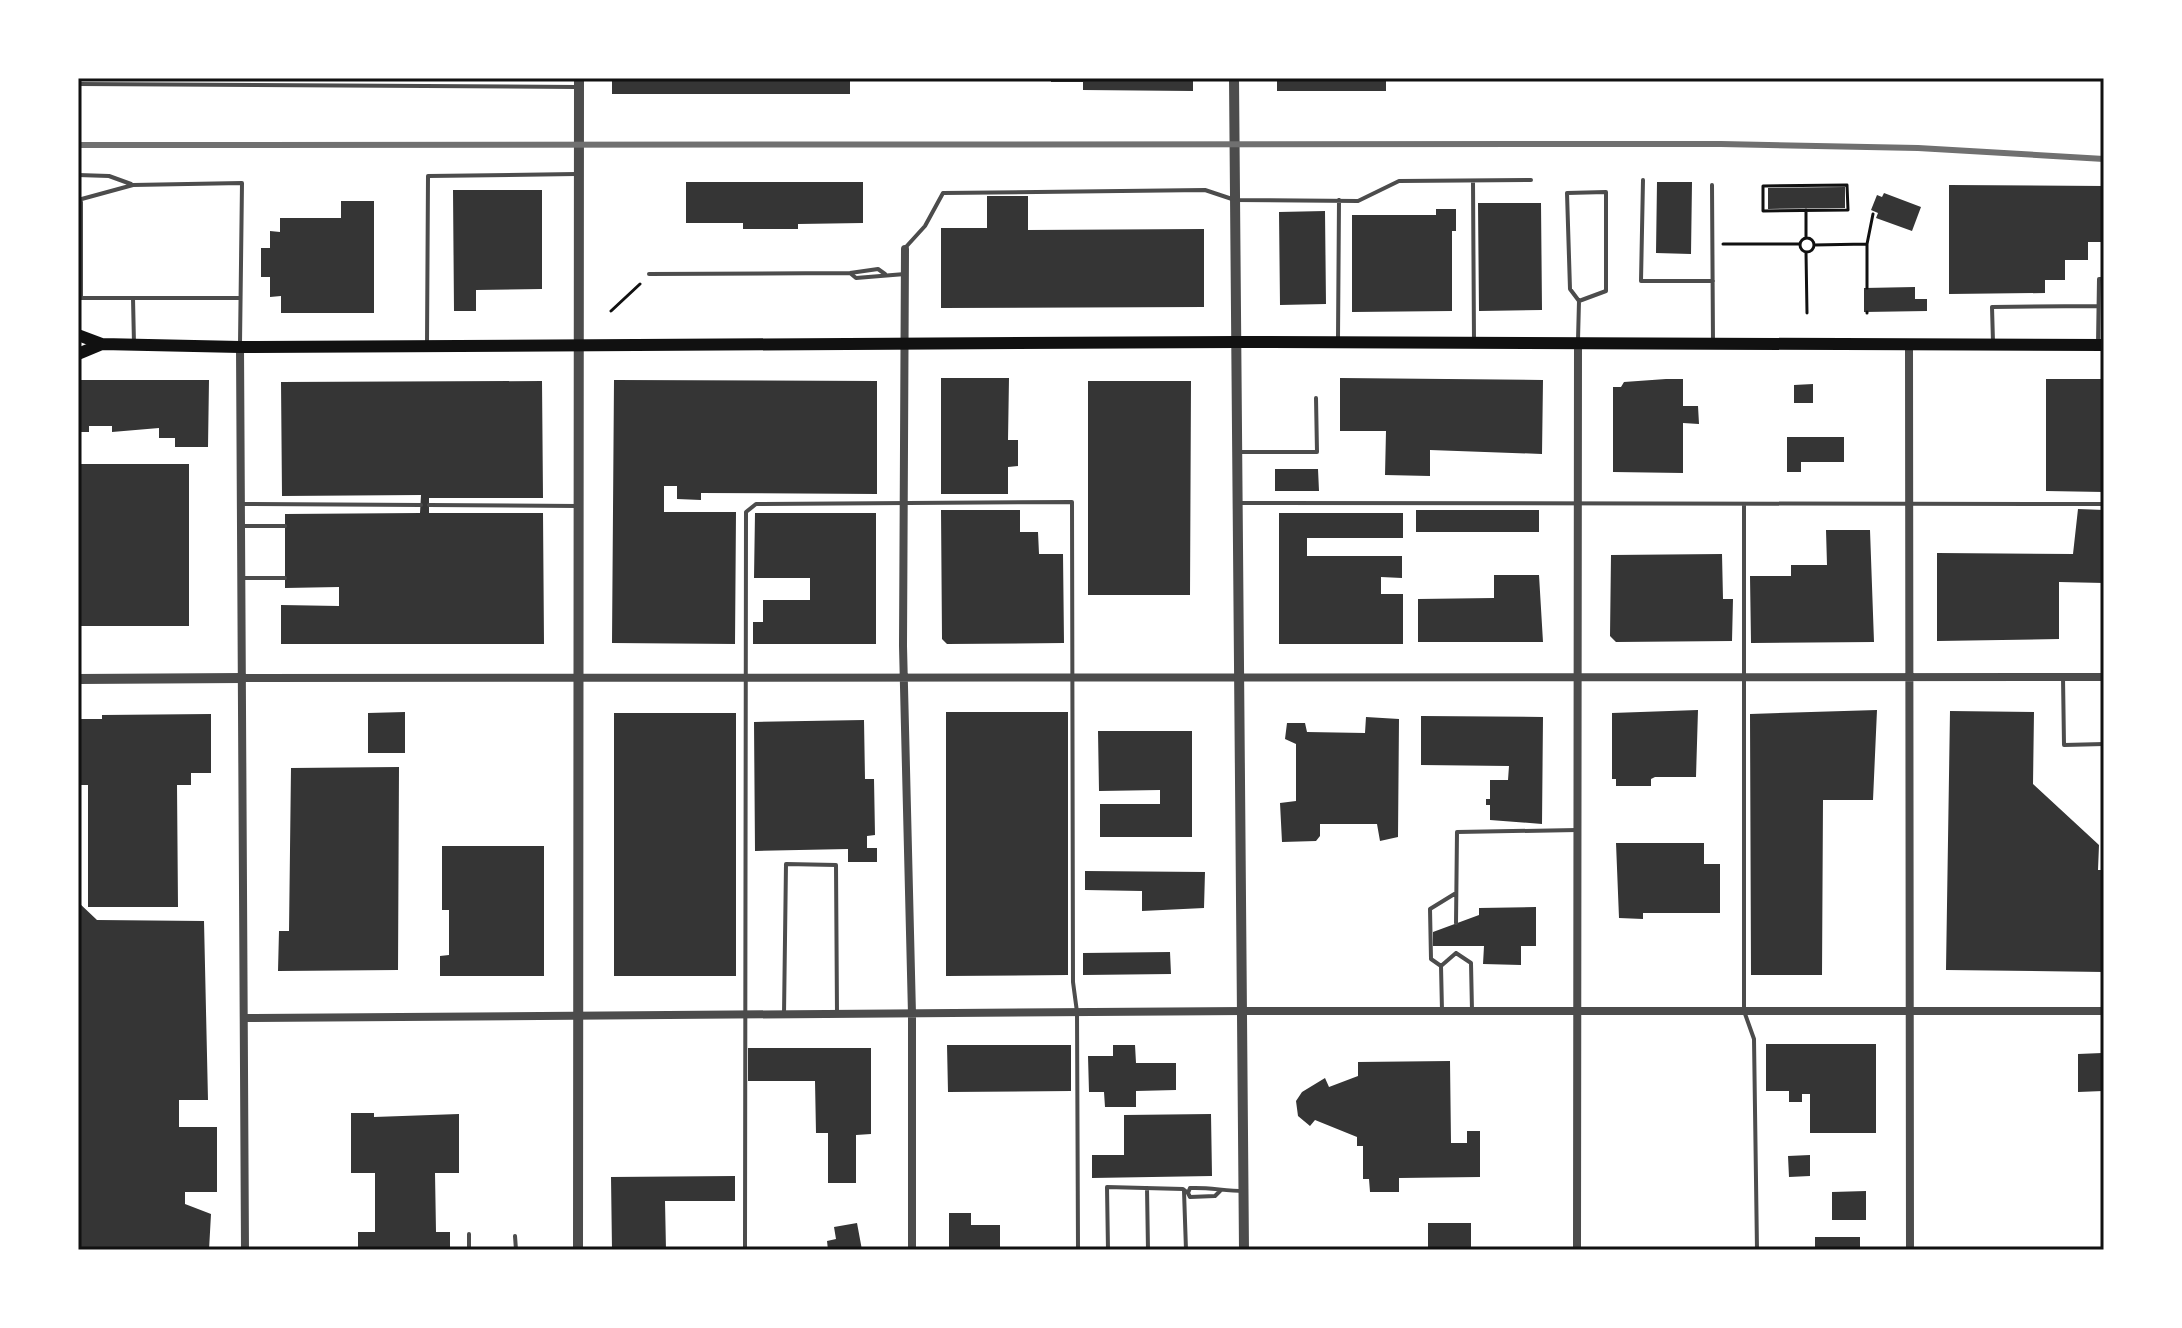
<svg xmlns="http://www.w3.org/2000/svg" width="2182" height="1328" font-family="'IBM Plex Sans',sans-serif">
<style>
.building{fill:#353535}
.lines{fill:none;stroke-linecap:round;stroke-linejoin:round}
.path{stroke:#111;stroke-width:3}
.service{stroke:#4c4c4c;stroke-width:4}
.minor{stroke:#4c4c4c;stroke-width:8}
.tertiary{stroke:#4c4c4c;stroke-width:10}
.primary{stroke:#111;stroke-width:12}
.rail{stroke:#707070;stroke-width:6}
.neatline{fill:none;stroke:#111;stroke-width:3}
</style>
<rect width="100%" height="100%" fill="#fff"/>
<path class="building" d="M612 78H850V94H612Z
M1051 78H1193V91L1083 90V82H1051Z
M1277 78H1386V91H1277Z
M686 182H863V223L798 224V229H743V223H686Z
M1657 182H1692L1691 254 1656 253Z
M1949 185 2104 186V242H2088V260H2065V280H2045V293L1949 294Z
M1845 187V208L1768 209V188Z
M453 190H542V289L476 290V311H454Z
M1884 193 1921 207 1912 231 1876 218 1878 213 1871 210 1877 195 1882 197Z
M987 196H1028V230L1204 229V307L941 308V228H987Z
M341 201H374V313H281V296L270 297V277H261V248H270V231L280 232V218H341Z
M1478 203H1541L1542 310 1479 311Z
M1436 209H1456V231H1452V311L1352 312V215H1436Z
M1325 211 1326 304 1280 305 1279 212Z
M1915 287V299H1927V311L1864 312V288Z
M941 378H1009L1008 440H1018V466L1008 467V494H941Z
M1340 378 1543 380 1542 454 1430 450V476L1385 475 1386 431H1340Z
M1666 379H1683V406H1698L1699 424 1683 423V473L1613 472V387H1621L1624 382Z
M2046 379H2104V492L2046 491Z
M78 380H209L208 447H175V438H159V428L112 432V426H89V432H78Z
M614 380 877 381V494L701 493V500L677 499V486H664V512H736L735 644 612 643Z
M542 381 543 498H429V513H543L544 644H281V605L339 606V587L285 588V514L420 513 421 495 282 496 281 382Z
M1088 381H1191L1190 595H1088Z
M1813 384V403H1794V385Z
M1787 437H1844V462H1801V472H1787Z
M78 464H189V626H78Z
M1275 469H1318L1319 491H1275Z
M2078 509 2104 510V583L2059 582V639L1937 641V553L2073 554Z
M941 510H1020V532H1038L1039 554H1063L1064 643 947 644 942 639Z
M1416 510H1539V532H1416Z
M755 513H876V644H753V622H763V600H810V578H754Z
M1279 513H1403V538H1307V556H1402V578L1381 577V594H1403V644H1279Z
M1826 530H1870L1874 642 1751 643 1750 576H1791V565H1827Z
M1722 554 1723 599H1733L1732 641 1616 642 1610 636 1611 555Z
M1494 575H1539L1543 642H1418V599L1494 598Z
M1698 710 1696 777H1655L1651 779V786H1616V779H1612V713Z
M1877 710 1873 800H1823L1822 975H1751L1750 714Z
M1950 711 2034 712 2033 784 2099 845 2098 870H2104V972L1946 970Z
M405 712V753H368V713Z
M946 712H1068V975L946 976Z
M614 713H736V976H614Z
M211 714V773H191V785H177L178 907H88V785H81V719H102V715Z
M1421 716 1543 717 1542 824 1490 820V805H1486V799H1490V780H1508L1509 766 1421 765Z
M1366 717 1399 719 1398 837 1380 841 1377 824H1320V836L1316 841 1282 842 1280 803 1296 801V744L1285 739 1287 723H1305L1307 732 1365 733Z
M864 720 865 779H874L875 835 867 836V848H877V862H848V849L755 851 754 722Z
M1098 731H1192V837H1100V804H1160V790L1099 791Z
M399 767 398 970 278 971 279 931H289L291 768Z
M1616 843H1704V864H1720V913H1643V919L1619 918Z
M442 846H544V976H440V956L449 955V910H442Z
M1085 871 1205 872 1204 908 1142 911V891L1085 890Z
M78 902 97 920 204 921 208 1100H179V1127H217V1192H185V1204L211 1214 209 1250H78Z
M1536 907V946H1521V965L1483 964 1484 946H1433V932L1479 915V908Z
M1170 952 1171 974 1083 975V953Z
M1766 1044H1876V1133H1810V1094H1802V1102H1789V1091H1766Z
M947 1045H1071V1091L948 1092Z
M1113 1045H1135L1136 1063H1176V1090L1136 1091V1107H1105L1104 1092H1089L1088 1056H1113Z
M748 1048H871V1134L856 1135V1183H828V1133H816L815 1081H748Z
M2102 1053 2103 1091 2078 1092V1054Z
M1450 1061 1451 1143H1467V1131H1480V1177L1399 1178V1192H1370L1369 1179H1363V1146H1357V1137L1315 1120 1310 1126 1298 1116 1296 1101 1302 1092 1325 1078 1329 1087 1358 1076V1062Z
M351 1113H374V1117L459 1114V1173H435L436 1232H450V1250H358V1232H375V1173H351Z
M1211 1114 1212 1176 1092 1178V1155H1124V1115Z
M1810 1155V1176L1789 1177 1788 1156Z
M735 1176V1201H665L666 1250H612L611 1177Z
M1866 1191V1220H1832V1192Z
M949 1213H971V1225H1000V1250H949Z
M857 1223 862 1250H828L827 1241 836 1239 834 1227Z
M1428 1223H1471V1250H1428Z
M1815 1237H1860V1250H1815Z"/>
<g class="lines">
<path class="path" d="M1847 185 1848 210 1763 211V186Z
M1806 210V238
M1800 245a7 7 0 1 1 14 0a7 7 0 1 1-14 0Z
M1723 244H1799
M1814 245 1867 244
M1806 252 1807 313
M1867 288V244L1873 214
M611 311 640 284
M1867 312V313"/>
<path class="service" d="M78 84 576 87
M78 175 109 176 131 184
M1643 180 1641 281H1713
M1473 181 1474 342
M1712 185 1713 343
M78 200 133 185 242 183 240 344
M905 248 925 226 943 193 1205 190 1235 200 1358 201 1399 181 1531 180
M850 273 856 278 905 274
M649 274 850 273 878 269 885 274
M78 298H240
M81 298V202
M133 298 134 344
M1338 338 1339 200
M1578 340 1579 301 1570 289 1567 193 1606 192V291L1579 301
M1993 342 1992 307 2098 306
M427 343 428 176 576 174
M2098 344 2099 279H2104
M1240 452H1317L1316 398
M1238 503 2104 504
M242 504 421 505
M1744 504V1011L1754 1039 1757 1250
M429 505 578 506
M243 526H285
M242 578H285
M2063 677 2064 745 2104 744
M1456 923 1457 832 1577 830
M1456 953 1471 963 1472 1011
M1441 966 1431 959 1430 909 1456 893
M1442 1011 1441 966 1456 953
M784 1014 786 864 836 865 837 1014
M1147 1188 1148 1250
M1184 1191 1186 1250
M1220 1191 1215 1196 1190 1197 1188 1193 1190 1188C1209 1187 1224 1191 1244 1191
M515 1236 516 1250
M469 1250V1234
M745 1250 746 512 756 504 1072 502 1073 982 1077 1012 1078 1250
M1108 1250 1107 1187 1183 1189 1188 1193"/>
<path class="minor" d="M905 249 903 646 912 1014V1250
M1909 345 1910 1250
M240 347 245 1250
M243 678 2104 677
M245 1018 1244 1011H2104
M1577 1250 1578 345"/>
<path class="tertiary" d="M1234 78 1244 1250
M78 679 243 678
M578 1250 579 78"/>
<path class="primary" d="M78 335 102 344 240 347 1236 342 2104 345
M78 354 102 344"/>
<path class="rail" d="M78 145 1721 144 1918 148 2104 159"/>
</g>
<rect width="2182" height="1328" fill="none" stroke="#ffffff" stroke-width="160"/>
<rect x="80" y="80" width="2022" height="1168" class="neatline"/>
</svg>
